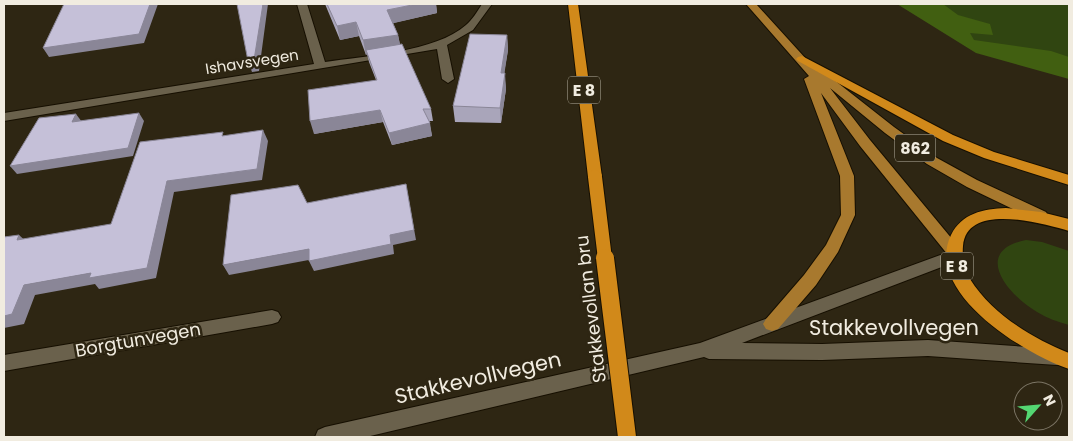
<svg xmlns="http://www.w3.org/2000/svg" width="1073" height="441" font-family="Poppins,sans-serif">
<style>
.green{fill:#304511}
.forest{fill:#415f11}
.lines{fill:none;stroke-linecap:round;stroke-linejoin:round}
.minor-casing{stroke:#160f01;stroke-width:2}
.major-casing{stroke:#160f01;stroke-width:2}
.highway-casing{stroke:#160f01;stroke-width:2}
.minor{fill:#6a614c;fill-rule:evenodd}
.major{fill:#a8792e;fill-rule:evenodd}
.highway{fill:#d1891a;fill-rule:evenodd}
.highway-bridge-far1-casing{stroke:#160f01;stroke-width:16;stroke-linecap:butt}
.highway-bridge-casing{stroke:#160f01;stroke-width:20;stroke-linecap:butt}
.highway-bridge-far1{stroke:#d1891a;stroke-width:14}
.highway-bridge{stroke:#d1891a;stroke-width:18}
.wall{fill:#a9a5ba}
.shaded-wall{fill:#8a8697}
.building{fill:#c5c0d8;stroke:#8a8697}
.labels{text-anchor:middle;stroke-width:5;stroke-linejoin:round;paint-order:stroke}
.far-street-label{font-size:15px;fill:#f1ece0;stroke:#2e2613}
.shield{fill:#2e2613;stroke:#b6b1a2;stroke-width:1}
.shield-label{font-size:16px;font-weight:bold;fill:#f1ece0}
.street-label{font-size:18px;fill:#f1ece0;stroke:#2e2613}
.near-street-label{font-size:21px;fill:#f1ece0;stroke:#2e2613}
</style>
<rect width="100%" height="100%" fill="#2e2613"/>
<path class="green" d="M917 4H1069V67L983 50Z
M1026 240 1042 242 1069 251V325C1058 322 1047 318 1037 312 1008 295 971 251 1026 240Z"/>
<path class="forest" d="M897 4H943L958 15 990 24 993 35 970 33 974 40 1051 51 1069 57V79L976 53Z"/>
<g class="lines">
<defs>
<path id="minor" d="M297 4H307L325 62C364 56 436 52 466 25 473 19 477 12 482 4H492L473 30 447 45 454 79 448 83 442 79 437 49 4 121V113L314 64Z
M954 250 960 252 962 256 960 260 742 343 822 344 928 340 1057 349 1063 351 1066 357 1063 363 1057 365 928 356 822 360 709 359 704 357 366 437H315L318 430 325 427 700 343Z
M272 310 278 312 281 317 278 322 272 324 4 371V355Z"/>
<path id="major" d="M746 4H756L817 71 824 72 894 127 937 158 977 180 1046 212 1048 216 1046 220 1041 221 1036 220 967 187 927 164 885 133 830 88 870 140 962 251 960 255 954 257 948 255 860 146 821 93 854 176 855 215 838 252 816 285 778 329 772 331 766 329 763 324 766 319 804 275 826 245 841 215 840 176 804 79 809 76Z"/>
<path id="highway" d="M568 4H578L602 177 600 180H590L588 177Z
M802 56 953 135 994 152 1069 175V185L984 158 943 141 798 61 796 59 798 57Z
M1006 208 1041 212 1069 219V231C1043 224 967 201 963 246 962 257 964 270 970 279 992 314 1032 338 1069 353V369C1026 355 923 292 951 235 962 213 983 209 1006 208Z"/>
</defs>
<use href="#minor" class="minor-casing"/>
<use href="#major" class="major-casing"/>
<use href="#highway" class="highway-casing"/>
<use href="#minor" class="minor"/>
<use href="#major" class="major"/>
<use href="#highway" class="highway"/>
<defs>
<path id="highway-bridge-far1" d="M595 177 605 259"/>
<path id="highway-bridge" d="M605 258 627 437"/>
</defs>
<use href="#highway-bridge-far1" class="highway-bridge-far1-casing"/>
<use href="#highway-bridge" class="highway-bridge-casing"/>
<use href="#highway-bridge-far1" class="highway-bridge-far1"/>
<use href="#highway-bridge" class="highway-bridge"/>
</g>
<path class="wall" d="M325 4H436L437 13 393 23 398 35 400 45 431 109 433 121H429L432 136 392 145 383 122 314 134 376 80 369 62 367 54 366 55 359 36 340 40Z
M507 35 508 50 504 73 506 89 501 123 455 122 453 106Z"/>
<path class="shaded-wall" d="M150 4H158L144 43 49 57 43 48Z
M263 4H268L259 71 252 72 248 61Z
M417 4H436L437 13 390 24 387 10Z
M356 22 359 36 340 40 337 26Z
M398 35 401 49 366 50 367 54 366 55 363 40Z
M507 35 508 50 502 89 501 73Z
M505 73 506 89 501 123 500 108Z
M380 110 383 122 314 134 310 121Z
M139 113 144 121 133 156 17 174 10 166Z
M76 114 82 122H72Z
M430 123 432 136 392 145 389 133Z
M263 130 268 141 262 180 174 192 156 278 99 289 95 284 35 295 24 324 4 328V316L24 285 91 273 167 181Z
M406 184 416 240 393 245 394 254 314 271 309 261 390 235Z
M19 235 30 245 17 240Z
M309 249 314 259 229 275 223 265Z"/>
<path class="building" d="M64 4H150L139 34 43 48Z
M237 4H263L254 60 248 61Z
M327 4H417L387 10 398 35 363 40 356 22 337 26Z
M470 34 507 35 501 73H505L500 108 453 106Z
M402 44 431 109H423L430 123 389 133 380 110 310 121 308 90 377 80 366 50Z
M139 113 128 148 10 166 39 118 76 114 72 122Z
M263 130 257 169 167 181 147 268 89 278 91 273 24 285 12 314 4 316V237L19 235 17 240 111 224 140 142 223 132 222 136Z
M406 184 414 230 390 235 391 244 309 261V249L223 265 231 195 298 185 307 203Z"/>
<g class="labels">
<g class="far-street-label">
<text transform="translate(252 62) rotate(-9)" y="5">Ishavsvegen</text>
</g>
<g class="shield">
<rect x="568" y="76.5" width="32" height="27" rx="4"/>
<rect x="895" y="134.5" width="40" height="27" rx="4"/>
<rect x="941" y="252.5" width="32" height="27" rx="4"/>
</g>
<g class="shield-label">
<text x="584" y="96">E 8</text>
<text x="915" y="154">862</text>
<text x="957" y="272">E 8</text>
</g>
<g class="street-label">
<text transform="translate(591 309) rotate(-97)" y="6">Stakkevollan bru</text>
<text transform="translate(138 340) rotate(-10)" y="6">Borgtunvegen</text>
</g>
<g class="near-street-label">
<text x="894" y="335">Stakkevollvegen</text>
<text transform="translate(478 378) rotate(-13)" y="7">Stakkevollvegen</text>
</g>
</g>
<rect width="1073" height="441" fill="none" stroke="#f1ece0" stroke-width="10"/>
<g transform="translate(1038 406) rotate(63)"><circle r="24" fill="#2e2613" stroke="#7c7565"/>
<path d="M0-4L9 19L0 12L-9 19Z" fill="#54d672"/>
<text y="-8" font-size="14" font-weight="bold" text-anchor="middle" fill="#f1ece0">N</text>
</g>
</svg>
